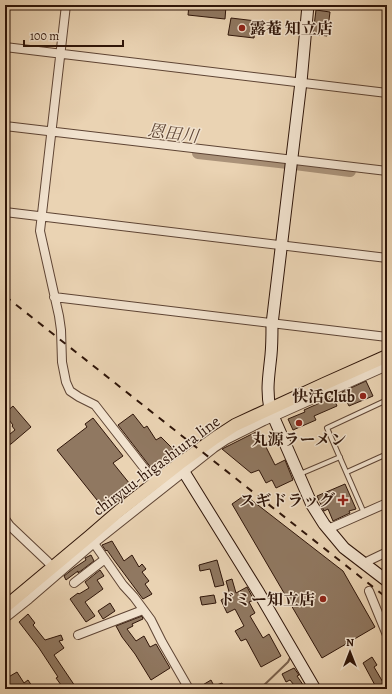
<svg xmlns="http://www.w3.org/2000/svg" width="392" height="694" font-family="Alegreya,'Noto Serif JP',serif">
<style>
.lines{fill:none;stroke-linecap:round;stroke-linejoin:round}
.stream{stroke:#79604c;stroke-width:2}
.river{stroke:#aa9279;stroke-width:12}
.building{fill:#907861;stroke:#2f1509}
.lane-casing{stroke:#5e4434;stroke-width:6}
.street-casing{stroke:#5e4434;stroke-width:10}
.secondary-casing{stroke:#2f1509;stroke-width:13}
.primary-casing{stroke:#2f1509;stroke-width:14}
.lane{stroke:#f1e2ce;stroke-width:4}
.street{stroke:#f1e2ce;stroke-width:8}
.secondary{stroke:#f1e2ce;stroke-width:11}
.primary{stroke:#ead3b3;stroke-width:12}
.rail{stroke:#2f1509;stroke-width:2;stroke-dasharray:7 7;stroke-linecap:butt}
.poi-dot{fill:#8f2418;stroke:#f1e2ce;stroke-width:1.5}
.labels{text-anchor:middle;stroke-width:3;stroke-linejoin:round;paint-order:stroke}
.poi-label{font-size:16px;font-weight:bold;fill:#2f1509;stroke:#f1e2ce;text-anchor:end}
.street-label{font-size:16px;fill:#2f1509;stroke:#f1e2ce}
.water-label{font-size:17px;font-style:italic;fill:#604736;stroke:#f1e2ce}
</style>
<rect width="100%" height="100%" fill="#ead3b3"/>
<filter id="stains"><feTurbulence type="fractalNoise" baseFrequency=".005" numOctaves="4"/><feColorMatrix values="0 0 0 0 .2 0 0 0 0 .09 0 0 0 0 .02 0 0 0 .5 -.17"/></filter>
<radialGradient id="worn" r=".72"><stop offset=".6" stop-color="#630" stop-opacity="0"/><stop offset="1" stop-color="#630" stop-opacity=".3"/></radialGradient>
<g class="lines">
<path class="stream" d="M260 689 288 662 291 656"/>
<path class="river" d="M198 153 288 163
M295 164 350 171"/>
</g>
<path class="building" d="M189 5 226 6 225 19 188 15Z
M316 10 330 12 327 36 313 34Z
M231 18 256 21 254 38 228 35Z
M366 381 373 396 349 406 342 392Z
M333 397 337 406 314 416 316 420 293 430 288 419 305 412 304 410Z
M13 406 31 427 11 444 5 446V438L15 430 12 426 13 425 5 415V413Z
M133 414 144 428 147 426 156 440 161 437 171 447 178 455 155 473 118 425Z
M93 418 123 456 113 463 134 489 118 502 113 495 101 505 57 450 87 427 85 424Z
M258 431 275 465 285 460 293 480 276 488 272 480 266 483 259 470 251 473 222 449Z
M345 484 356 509 349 511 350 513 333 521 328 509 324 511 317 496Z
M245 495 343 571 375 627 322 658 232 504Z
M112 541 124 561 132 555 139 567 142 564 146 569 142 572 149 581 145 584 152 594 143 599 114 560 107 550 106 551 102 545Z
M91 555 94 561 78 573V571L66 580 64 576 74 568 86 560 85 558Z
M217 560 224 585 215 587 210 569 200 571 199 565Z
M100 570 104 576 97 580 103 589 85 602 95 616 86 622 70 599 78 593 79 594 89 588 85 582Z
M232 579 236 593 247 587 254 600 249 602 255 613 250 616 263 638 269 634 281 656 261 667 246 639 241 641 235 631 244 626 235 609 227 613 221 600 230 595 226 581Z
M214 595 216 603 202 605 200 597Z
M110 603 115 611 103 619 98 611Z
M28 614 35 623 33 625 45 640 61 635 63 640 59 641 64 648 54 655 77 689H64L56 678 58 677 39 648 19 622Z
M142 616 143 619 132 624 133 626 127 629 136 641 144 636 150 647 156 644 170 668 151 680 135 654 122 637 116 626Z
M372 657 377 665 374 667 387 689H377L363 663Z
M294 668 299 675 297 676 306 689H297L290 680 286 682 282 674Z
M17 672 24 683 28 680 34 689H5V679Z
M211 680 214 686 222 683 224 689H196Z"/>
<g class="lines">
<defs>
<path id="lane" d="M347 472 387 454
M300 474 340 457
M364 513 327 428 387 400"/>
<path id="street" d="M66 5 40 231 59 316 61 330 62 362 66 382 70 391 79 397 95 405 155 482
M5 47 387 93
M5 126 387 171
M5 212 387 258
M54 297 387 337
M5 519 10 526 48 562 52 567
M328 529 387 503
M91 539 123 585 134 597 151 620 162 642 189 689
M364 563 387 552
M74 583 105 559
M369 591 387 635
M5 618 29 599 94 543 214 448 226 440 264 421 387 366
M78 635 143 610"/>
<path id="secondary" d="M308 5 301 82 272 324C272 334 272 345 271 355 269 375 266 389 270 409L312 505 324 524 344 548 387 581
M179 464 259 593 315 689"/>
<path id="primary" d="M5 607 90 536 119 511 179 464 215 438 235 425 324 384 387 356"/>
</defs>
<use href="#lane" class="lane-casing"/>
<use href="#street" class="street-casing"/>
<use href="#secondary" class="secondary-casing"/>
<use href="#primary" class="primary-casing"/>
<use href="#lane" class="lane"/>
<use href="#street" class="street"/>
<use href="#secondary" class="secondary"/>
<use href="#primary" class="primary"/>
<path class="rail" d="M5 296 387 598"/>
</g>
<g class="poi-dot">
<circle cx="242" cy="28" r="4"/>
<circle cx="363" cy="396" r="4"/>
<circle cx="299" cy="423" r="4"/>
<path d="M341 494h4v4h4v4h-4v4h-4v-4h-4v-4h4z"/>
<circle cx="323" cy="599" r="4"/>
</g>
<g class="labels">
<g class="poi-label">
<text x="250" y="34" text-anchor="start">露菴 知立店</text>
<text x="355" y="402">快活Club</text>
<text x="299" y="445" text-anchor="middle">丸源ラーメン</text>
<text x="335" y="506">スギドラッグ</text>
<text x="315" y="605">ドミー知立店</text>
</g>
<g class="street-label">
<text transform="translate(156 465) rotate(-37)" y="6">chiryuu-higashiura line</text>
</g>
<g class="water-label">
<text transform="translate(173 133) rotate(7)" y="6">恩田川</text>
</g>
</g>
<rect width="392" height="694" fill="none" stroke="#ead3b3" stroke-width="20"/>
<rect x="6" y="6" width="380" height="682" fill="none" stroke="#2f1509" stroke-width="2"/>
<rect x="10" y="10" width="372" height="674" fill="none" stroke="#2f1509"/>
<g transform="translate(350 652)" stroke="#f1e2ce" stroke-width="3" paint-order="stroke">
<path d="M0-3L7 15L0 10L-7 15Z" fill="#2f1509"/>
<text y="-6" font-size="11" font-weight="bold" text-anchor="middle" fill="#2f1509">N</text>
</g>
<path d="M24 40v6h99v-6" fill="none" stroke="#2f1509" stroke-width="2"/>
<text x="30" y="40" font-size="12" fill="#2f1509" stroke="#f1e2ce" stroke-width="3" paint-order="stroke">100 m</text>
<rect width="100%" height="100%" filter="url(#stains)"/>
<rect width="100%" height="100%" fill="url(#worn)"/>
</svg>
